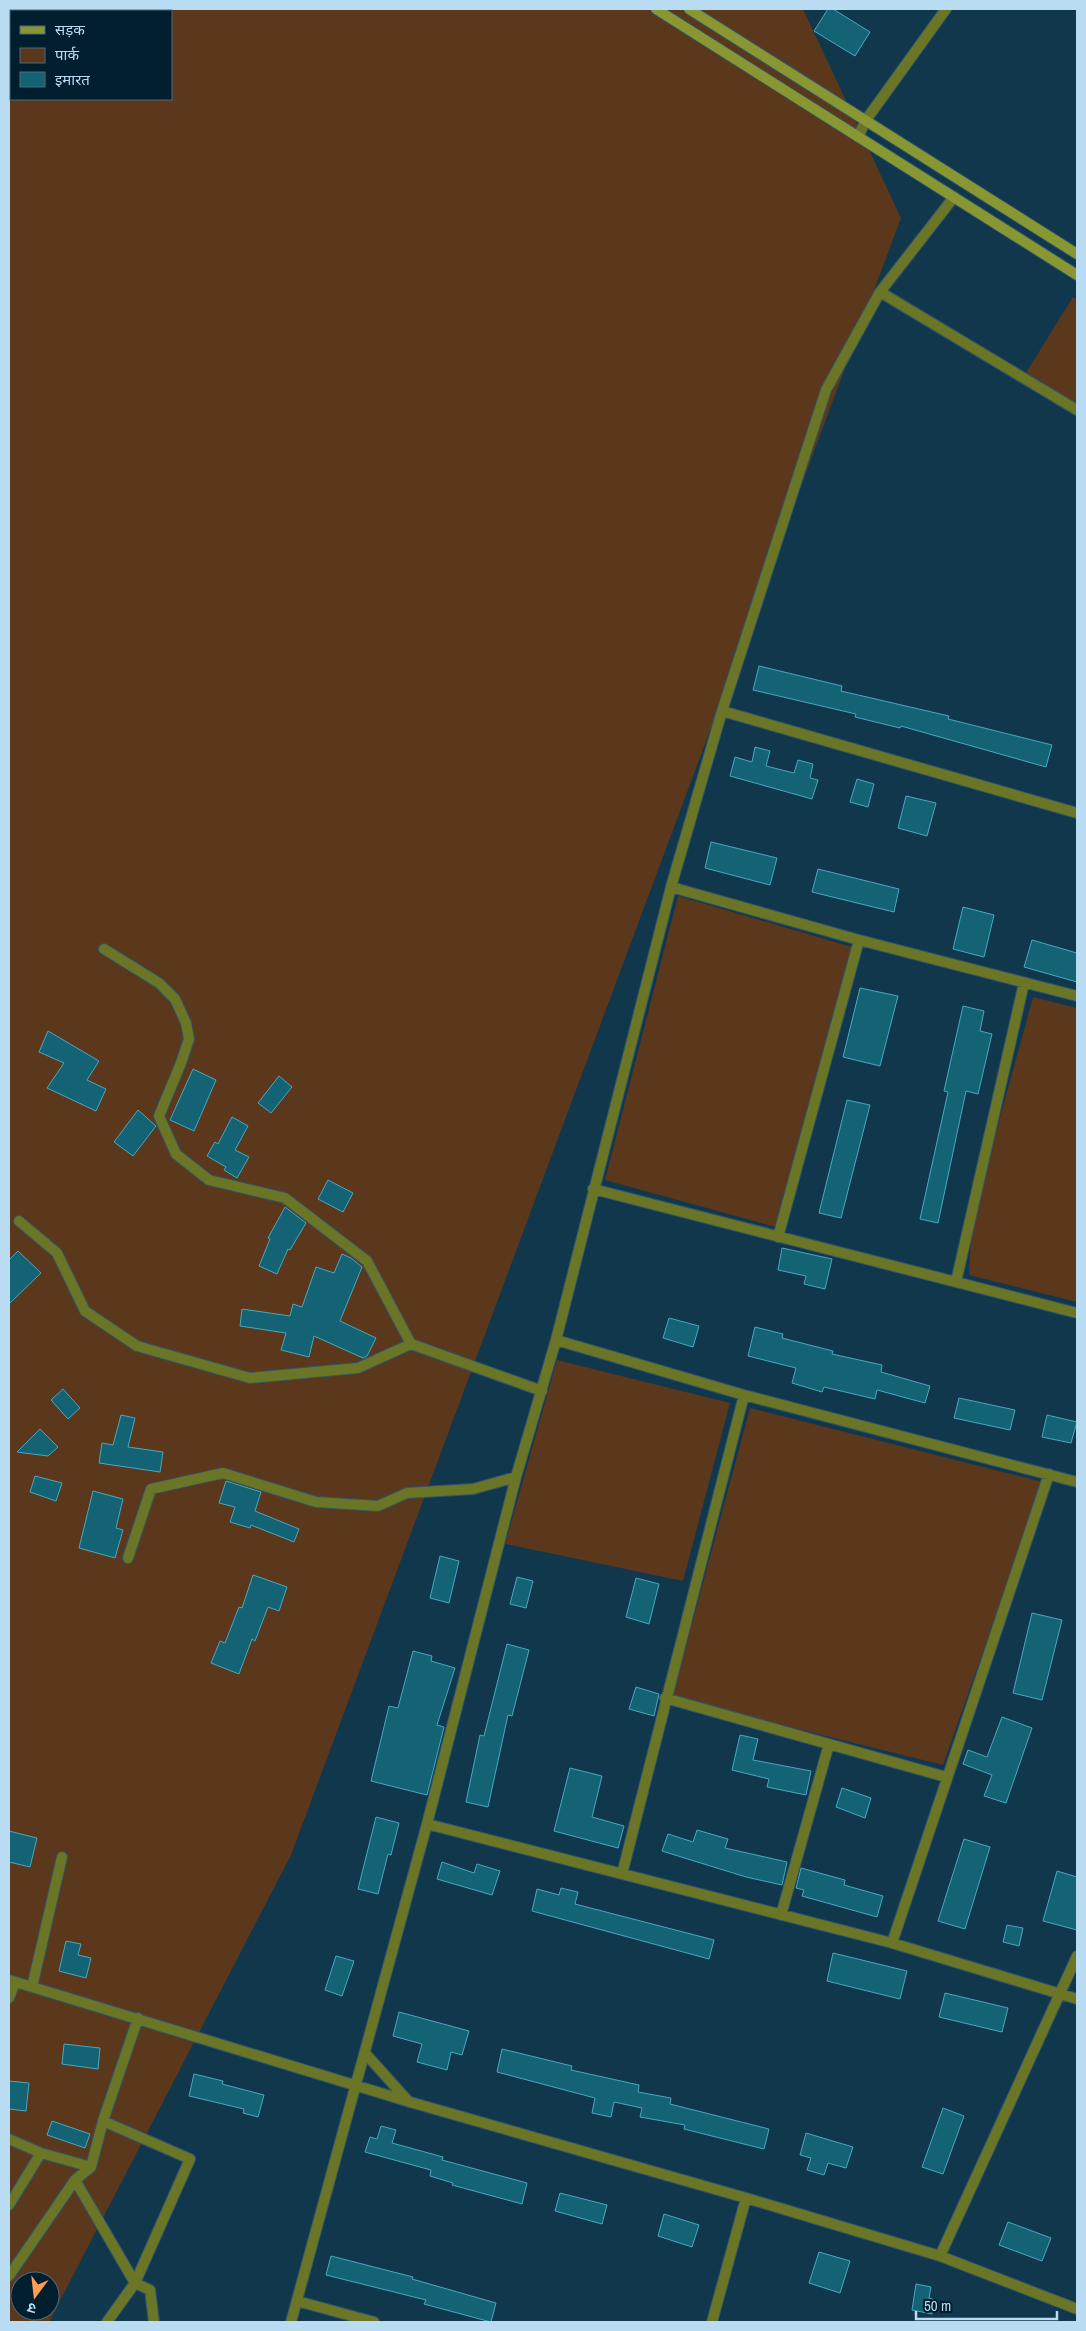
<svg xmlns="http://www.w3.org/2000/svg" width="1086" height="2331" font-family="'Archivo Narrow','Noto Sans Devanagari',sans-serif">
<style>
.green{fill:#5b371b;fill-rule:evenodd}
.building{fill:#146374;stroke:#49a8c0}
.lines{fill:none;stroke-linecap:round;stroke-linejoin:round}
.street-casing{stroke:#2f556b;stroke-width:12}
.secondary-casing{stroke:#2f556b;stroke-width:12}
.street{stroke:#6a7526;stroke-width:10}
.secondary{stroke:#899733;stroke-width:10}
</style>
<rect width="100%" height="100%" fill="#11374d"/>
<path class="green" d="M9 9H803L901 218 291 1855 49 2322H9ZM11 11H171V99H11ZM20 2281H50V2311H20Z
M1073 297 1077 300V407L1024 376Z
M678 896 852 947 779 1228 605 1180Z
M1033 997 1077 1008V1302L969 1275 972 1220Z
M557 1360 730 1403 683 1581 505 1544Z
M750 1408 1043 1482 943 1765 672 1698Z"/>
<path class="building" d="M828 9H833L870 32 855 56 814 31Z
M759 666 842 686 841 691 949 716 948 719 1052 745 1046 767 901 726 900 728 855 717 856 714 753 690Z
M755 747 770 751 766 766 794 773 798 760 813 764 810 778 818 780 812 799 730 776 735 757 752 762Z
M857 779 874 784 868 807 850 802Z
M906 796 936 803 927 836 898 828Z
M711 842 777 858 770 885 705 868Z
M818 869 899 889 894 912 812 892Z
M963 907 994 915 984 957 953 949Z
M1032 940 1077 953V982L1024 967Z
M860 988 898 996 880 1066 843 1057Z
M963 1006 984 1011 980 1031 992 1034 978 1094 966 1091 938 1223 920 1219 948 1092 944 1091Z
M48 1031 99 1061 87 1080 106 1089 96 1111 47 1088 64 1063 39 1052Z
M193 1069 216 1080 194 1131 170 1120Z
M279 1076 292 1087 271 1113 258 1103Z
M847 1100 870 1105 841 1218 819 1213Z
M138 1110 156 1126 133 1156 114 1142Z
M232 1117 248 1126 235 1150 249 1157 237 1178 224 1170 226 1167 207 1156 215 1142 218 1144Z
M328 1180 353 1193 343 1212 318 1199Z
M285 1207 306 1223 290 1250 288 1249 277 1274 259 1266 270 1239 268 1238Z
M782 1248 832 1259 825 1289 804 1284 806 1276 778 1270Z
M18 1251 41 1273 9 1304V1260Z
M342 1254 351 1258 362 1267 340 1321 376 1338 367 1356 363 1358 314 1336 309 1357 281 1350 286 1333 240 1326 242 1309 290 1316 293 1304 302 1307 316 1267 334 1273Z
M669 1318 699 1326 693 1347 663 1338Z
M755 1327 783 1334 782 1338 833 1351 832 1354 882 1365 881 1372 930 1386 925 1403 877 1390 875 1399 824 1387 822 1392 792 1383 796 1368 748 1356Z
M63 1389 80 1408 68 1419 51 1400Z
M959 1398 1015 1410 1010 1430 954 1418Z
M121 1415 135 1418 128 1447 163 1452 160 1472 99 1463 102 1443 113 1445Z
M1047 1415 1077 1422 1071 1443 1042 1437Z
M40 1429 58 1447 48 1456 17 1452Z
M35 1476 62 1483 56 1501 30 1492Z
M226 1481 261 1492 255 1511 299 1529 294 1542 251 1525 250 1528 230 1522 235 1507 219 1503Z
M93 1491 123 1499 116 1528 123 1530 115 1558 79 1548Z
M440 1556 459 1561 449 1603 430 1598Z
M253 1575 287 1587 279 1611 268 1607 255 1641 252 1639 239 1674 211 1663 220 1641 225 1643 239 1607 242 1608Z
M517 1577 533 1581 526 1608 510 1604Z
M636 1578 659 1584 649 1624 626 1617Z
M1032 1613 1062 1620 1042 1700 1013 1693Z
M507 1644 529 1650 512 1716 508 1715 488 1807 466 1802 480 1735 484 1736Z
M413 1651 432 1656 431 1661 455 1668 437 1725 444 1727 427 1795 371 1781 389 1706 398 1708Z
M636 1687 659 1694 654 1716 629 1709Z
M1002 1717 1032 1728 1006 1803 984 1796 992 1775 963 1764 968 1750 987 1757Z
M740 1735 758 1739 753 1760 811 1771 806 1795 767 1787 769 1779 732 1770Z
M570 1768 602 1776 592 1817 624 1826 618 1848 554 1831Z
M842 1788 871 1798 865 1818 836 1807Z
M376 1817 399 1823 391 1855 388 1854 378 1894 358 1889Z
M697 1830 728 1839 725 1848 787 1862 782 1885 746 1877 662 1851 668 1834 693 1842Z
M9 1831 37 1838 30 1867 9 1862Z
M964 1839 990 1847 965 1929 938 1921Z
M442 1862 474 1873 477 1864 500 1871 492 1895 437 1879Z
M801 1868 845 1880 844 1885 883 1896 877 1917 802 1896 804 1890 796 1888Z
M1057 1871 1077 1877V1930L1043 1921Z
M561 1888 578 1892 575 1904 714 1940 709 1959 532 1911 537 1889 559 1895Z
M1007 1925 1023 1928 1019 1946 1003 1942Z
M66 1941 81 1944 78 1955 91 1958 86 1978 59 1971Z
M833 1953 907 1971 900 1999 827 1981Z
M336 1956 354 1961 342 1996 325 1990Z
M945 1993 1008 2008 1002 2032 939 2017Z
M399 2012 469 2031 462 2055 451 2052 447 2070 417 2062 422 2044 393 2036Z
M64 2044 100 2048 98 2069 62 2064Z
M502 2049 572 2066 571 2070 639 2085 638 2092 671 2098 670 2104 769 2129 764 2149 684 2129 685 2125 640 2117 642 2108 614 2102 611 2117 592 2113 595 2098 497 2072Z
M194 2074 223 2081 222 2084 264 2095 258 2117 243 2113 244 2109 189 2096Z
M9 2081 29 2083 26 2111 9 2109Z
M943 2108 964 2116 943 2174 922 2167Z
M52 2121 90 2134 85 2148 47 2135Z
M381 2126 396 2130 392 2143 443 2157 442 2160 527 2183 522 2204 452 2185 453 2183 430 2176 431 2170 365 2152 370 2137 377 2139Z
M806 2133 853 2147 846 2168 828 2163 824 2175 807 2170 811 2158 800 2155Z
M560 2193 607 2205 602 2224 555 2211Z
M664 2214 699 2225 692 2247 658 2236Z
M1008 2222 1051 2238 1042 2261 999 2245Z
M819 2252 850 2261 840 2293 809 2283Z
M331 2256 413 2277 412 2279 496 2303 491 2322 424 2304 426 2300 326 2275Z
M916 2284 931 2287 929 2298 935 2300 932 2314 912 2310Z"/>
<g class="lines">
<defs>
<path id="street" d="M858 137 866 120 946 9
M880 292 1077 410
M722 711 1077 813
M671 887 859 940 1077 996
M104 949 159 983 175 999 186 1023 189 1039 181 1063 159 1116 176 1154 209 1180 285 1198 367 1261 411 1344
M593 1189 1077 1313
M19 1221 57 1253 85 1311 137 1346 250 1378 358 1368 411 1344 542 1391
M778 1237 859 940
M956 1282 1024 983
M556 1340 744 1395 1077 1482
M128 1558 151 1489 223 1473 316 1502 378 1506 407 1493 473 1489 516 1477
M665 1698 946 1777
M427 1824 892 1943 1077 1999
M622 1874 744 1395
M781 1915 829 1744
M892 1943 1049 1474
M9 1980 410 2102 746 2198 940 2256 1077 2309
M32 1987 62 1857
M9 1998 15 1982
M365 2053 409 2102
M103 2121 190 2159 135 2283 107 2322
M9 2139 41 2153 91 2167
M75 2180 135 2283 150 2290 154 2322
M9 2205 41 2153
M940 2256 1077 1956
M9 2276 75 2180 91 2167 103 2121 138 2018
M297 2301 374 2322
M291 2322 427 1824 516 1477 556 1340 671 887 722 711 826 390 880 292 954 197
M712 2322 746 2198"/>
<path id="secondary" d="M656 9 1077 275
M689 9 1077 254"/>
</defs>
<use href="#street" class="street-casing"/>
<use href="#secondary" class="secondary-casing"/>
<use href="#street" class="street"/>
<use href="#secondary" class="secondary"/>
</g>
<rect width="1086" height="2331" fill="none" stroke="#badcf2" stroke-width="20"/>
<rect x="10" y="10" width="162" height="90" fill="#011e2e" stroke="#4b6a7c"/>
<rect x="20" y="26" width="25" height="8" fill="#899733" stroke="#4b6a7c"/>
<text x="55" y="35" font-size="15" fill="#badcf2">सड़क</text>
<rect x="20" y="48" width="25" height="15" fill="#5b371b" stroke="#4b6a7c"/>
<text x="55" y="60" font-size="15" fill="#badcf2">पार्क</text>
<rect x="20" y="72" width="25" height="15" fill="#146374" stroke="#4b6a7c"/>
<text x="55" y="85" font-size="15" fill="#badcf2">इमारत</text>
<g transform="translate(35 2296) rotate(195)"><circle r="24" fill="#011e2e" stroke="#4b6a7c"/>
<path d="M0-4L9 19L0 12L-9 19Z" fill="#fc9d53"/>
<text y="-8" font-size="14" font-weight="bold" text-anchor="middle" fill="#badcf2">उ</text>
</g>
<path d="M916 2311v8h141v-8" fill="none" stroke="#badcf2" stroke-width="2.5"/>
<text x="924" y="2311" font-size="15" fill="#badcf2" stroke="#011e2e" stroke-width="4" paint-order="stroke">50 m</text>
</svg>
